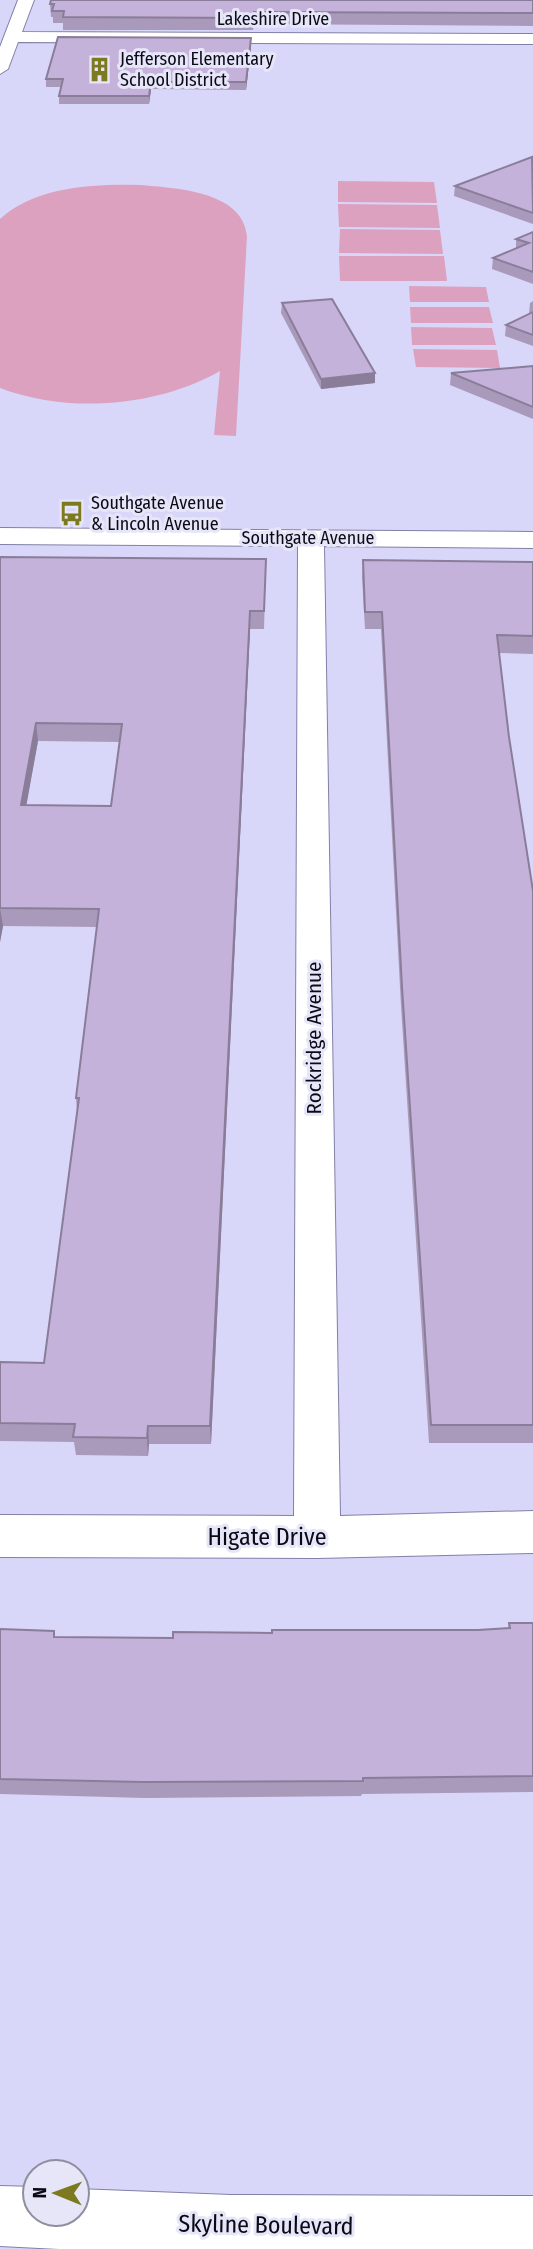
<svg xmlns="http://www.w3.org/2000/svg" width="533" height="2249" font-family="'Fira Sans Condensed',sans-serif">
<style>
.green{fill:#dda1c0}
.lines{fill:none;stroke-linecap:round;stroke-linejoin:round}
.minor-casing{stroke:#8180a7;stroke-width:2}
.major-casing{stroke:#8180a7;stroke-width:2}
.minor{fill:#fff;fill-rule:evenodd}
.major{fill:#fff;fill-rule:evenodd}
.wall{fill:#a999bb;fill-rule:evenodd}
.shaded-wall{fill:#8a7d99}
.building{fill:#c5b2da;stroke:#8a7d99;stroke-width:2;fill-rule:evenodd}
.labels{text-anchor:middle;stroke-width:6;stroke-linejoin:round;paint-order:stroke}
.far-street-label{font-size:18px;fill:#0a0917;stroke:#e6e6f8}
.far-poi-label{font-size:18px;fill:#0a0917;stroke:#e6e6f8;text-anchor:start}
.street-label{font-size:21px;fill:#0a0917;stroke:#e6e6f8}
.near-street-label{font-size:24px;fill:#0a0917;stroke:#e6e6f8}
</style>
<rect width="100%" height="100%" fill="#d8d7f9"/>
<path class="green" d="M338 181 434 182 437 203 338 202Z
M140 185C175 188 243 191 247 236L236 436 214 435 220 371C157 407 68 414 0 388V219C36 186 95 184 140 185Z
M338 204 437 205 440 228 339 227Z
M340 229 440 230 443 254 339 253Z
M339 256H444L447 281H340Z
M409 286 486 287 489 302H410Z
M410 307H489L493 323H411Z
M411 327 492 328 496 345H412Z
M413 349 497 350 500 368 416 367Z"/>
<g class="lines">
<defs>
<path id="minor" d="M18 0H34L22 32 533 34V44L18 42 8 69 0 74V47Z
M0 528 533 532V548L324 546 340 1516 533 1511V1553L317 1558 0 1557V1515L294 1516 298 546 0 544Z"/>
<path id="major" d="M0 2186 35 2187V2214H77V2189L231 2195 533 2196V2249H59L0 2246Z"/>
</defs>
<use href="#minor" class="minor-casing"/>
<use href="#major" class="major-casing"/>
<use href="#minor" class="minor"/>
<use href="#major" class="major"/>
</g>
<path class="wall" d="M533 0V26L254 24 253 30H63V23H53V17H51L50 4Z
M251 46 246 90 151 89 149 104H59V96L61 87H46V79Z
M533 157V224L454 196 455 186Z
M533 232V284L492 269 493 258 516 249V239Z
M533 301V346L505 336 506 325 529 314 530 303Z
M282 303 375 373V383L321 389 281 313Z
M533 366V419L450 385 451 373Z
M0 557 266 559 264 629H250L211 1444H149L148 1456 76 1455 74 1442 0 1441V1362L44 1363 77 1112 76 1098 97 927 3 926 0 942ZM38 741 120 742 111 806 26 805Z
M363 560 533 562V654L499 653 509 737 533 891V1443H429L401 1006 381 629H365L362 577Z
M509 1623H533V1792L362 1794 361 1796 145 1798 0 1794V1629L55 1637 173 1638 272 1633 478 1630 508 1628Z"/>
<path class="shaded-wall" d="M251 38V46L246 90V82Z
M151 82V89L149 104V96Z
M375 373V383L321 389V379Z
M250 611V629L211 1444 210 1426Z
M36 723 38 741 23 824 21 805Z
M0 908 3 926 0 942Z
M148 1426 149 1444 148 1456 147 1438Z"/>
<path class="building" d="M51 0H533V13L254 12 253 18 63 17 64 11H52L54 4H50Z
M58 37 251 38 246 82H151L149 96H59L63 79H46Z
M532 157 533 213 455 186Z
M533 232V272L493 258 529 243 516 239Z
M332 299 375 373 321 379 282 303Z
M533 312V335L506 325Z
M533 366V407L451 373Z
M0 557 266 559 264 611H250L210 1426H148L147 1438 73 1437 75 1424 0 1423V1362L44 1363 79 1098H76L99 909 0 908ZM36 723 122 724 111 806 21 805Z
M363 560 533 562V636L497 635 509 737 533 891V1425H431L402 987 382 612H365Z
M509 1623H533V1776L363 1778V1781L143 1782 0 1779V1629L54 1631V1637L173 1638V1632L272 1633V1630H478L510 1628Z"/>
<defs>
<symbol id="building-bare" viewBox="-9 -9 18 18"><path d="M-4-6H4V6H1V3H-1V6H-4ZM-2.5-4.3h1.7v1.8h-1.7ZM.8-4.3h1.7v1.8H.8ZM-2.5-1h1.7V.8h-1.7ZM.8-1h1.7V.8H.8Z" fill="#7d791f" stroke="#e6e6f8" stroke-width="2.5" paint-order="stroke"/></symbol>
<symbol id="bus-bare" viewBox="-9 -9 18 18"><path d="M-5-6H5V4H4V6H2V4H-2V6H-4V4H-5ZM-3.5-4V0h7V-4ZM-3.5 1.2v1.5H-2V1.2ZM2 1.2v1.5H3.5V1.2Z" fill="#7d791f" stroke="#e6e6f8" stroke-width="2.5" paint-order="stroke"/></symbol>
</defs>
<g fill-rule="evenodd">
<use href="#building-bare" x="82" y="52" width="35" height="35"/>
<use href="#bus-bare" x="54" y="496" width="35" height="35"/>
</g>
<g class="labels">
<g class="far-street-label">
<text x="273" y="25">Lakeshire Drive</text>
<text x="308" y="544">Southgate Avenue</text>
</g>
<g class="far-poi-label">
<text x="120" y="65">Jefferson Elementary<tspan x="120" dy="21">School District</tspan></text>
<text x="91" y="509">Southgate Avenue<tspan x="91" dy="21">&amp; Lincoln Avenue</tspan></text>
</g>
<g class="street-label">
<text transform="translate(314 1038) rotate(-90)" y="7">Rockridge Avenue</text>
</g>
<g class="near-street-label">
<text x="267" y="1545">Higate Drive</text>
<text transform="translate(266 2225) rotate(1)" y="8">Skyline Boulevard</text>
</g>
</g>
<g transform="translate(56 2193) rotate(271)"><circle r="33" fill="#e6e6f8" stroke="#8e8e9e" stroke-width="2"/>
<path d="M0-5L12 26L0 18L-12 26Z" fill="#7d791f"/>
<text y="-10" font-size="19" font-weight="bold" text-anchor="middle" fill="#0a0917">N</text>
</g>
</svg>
